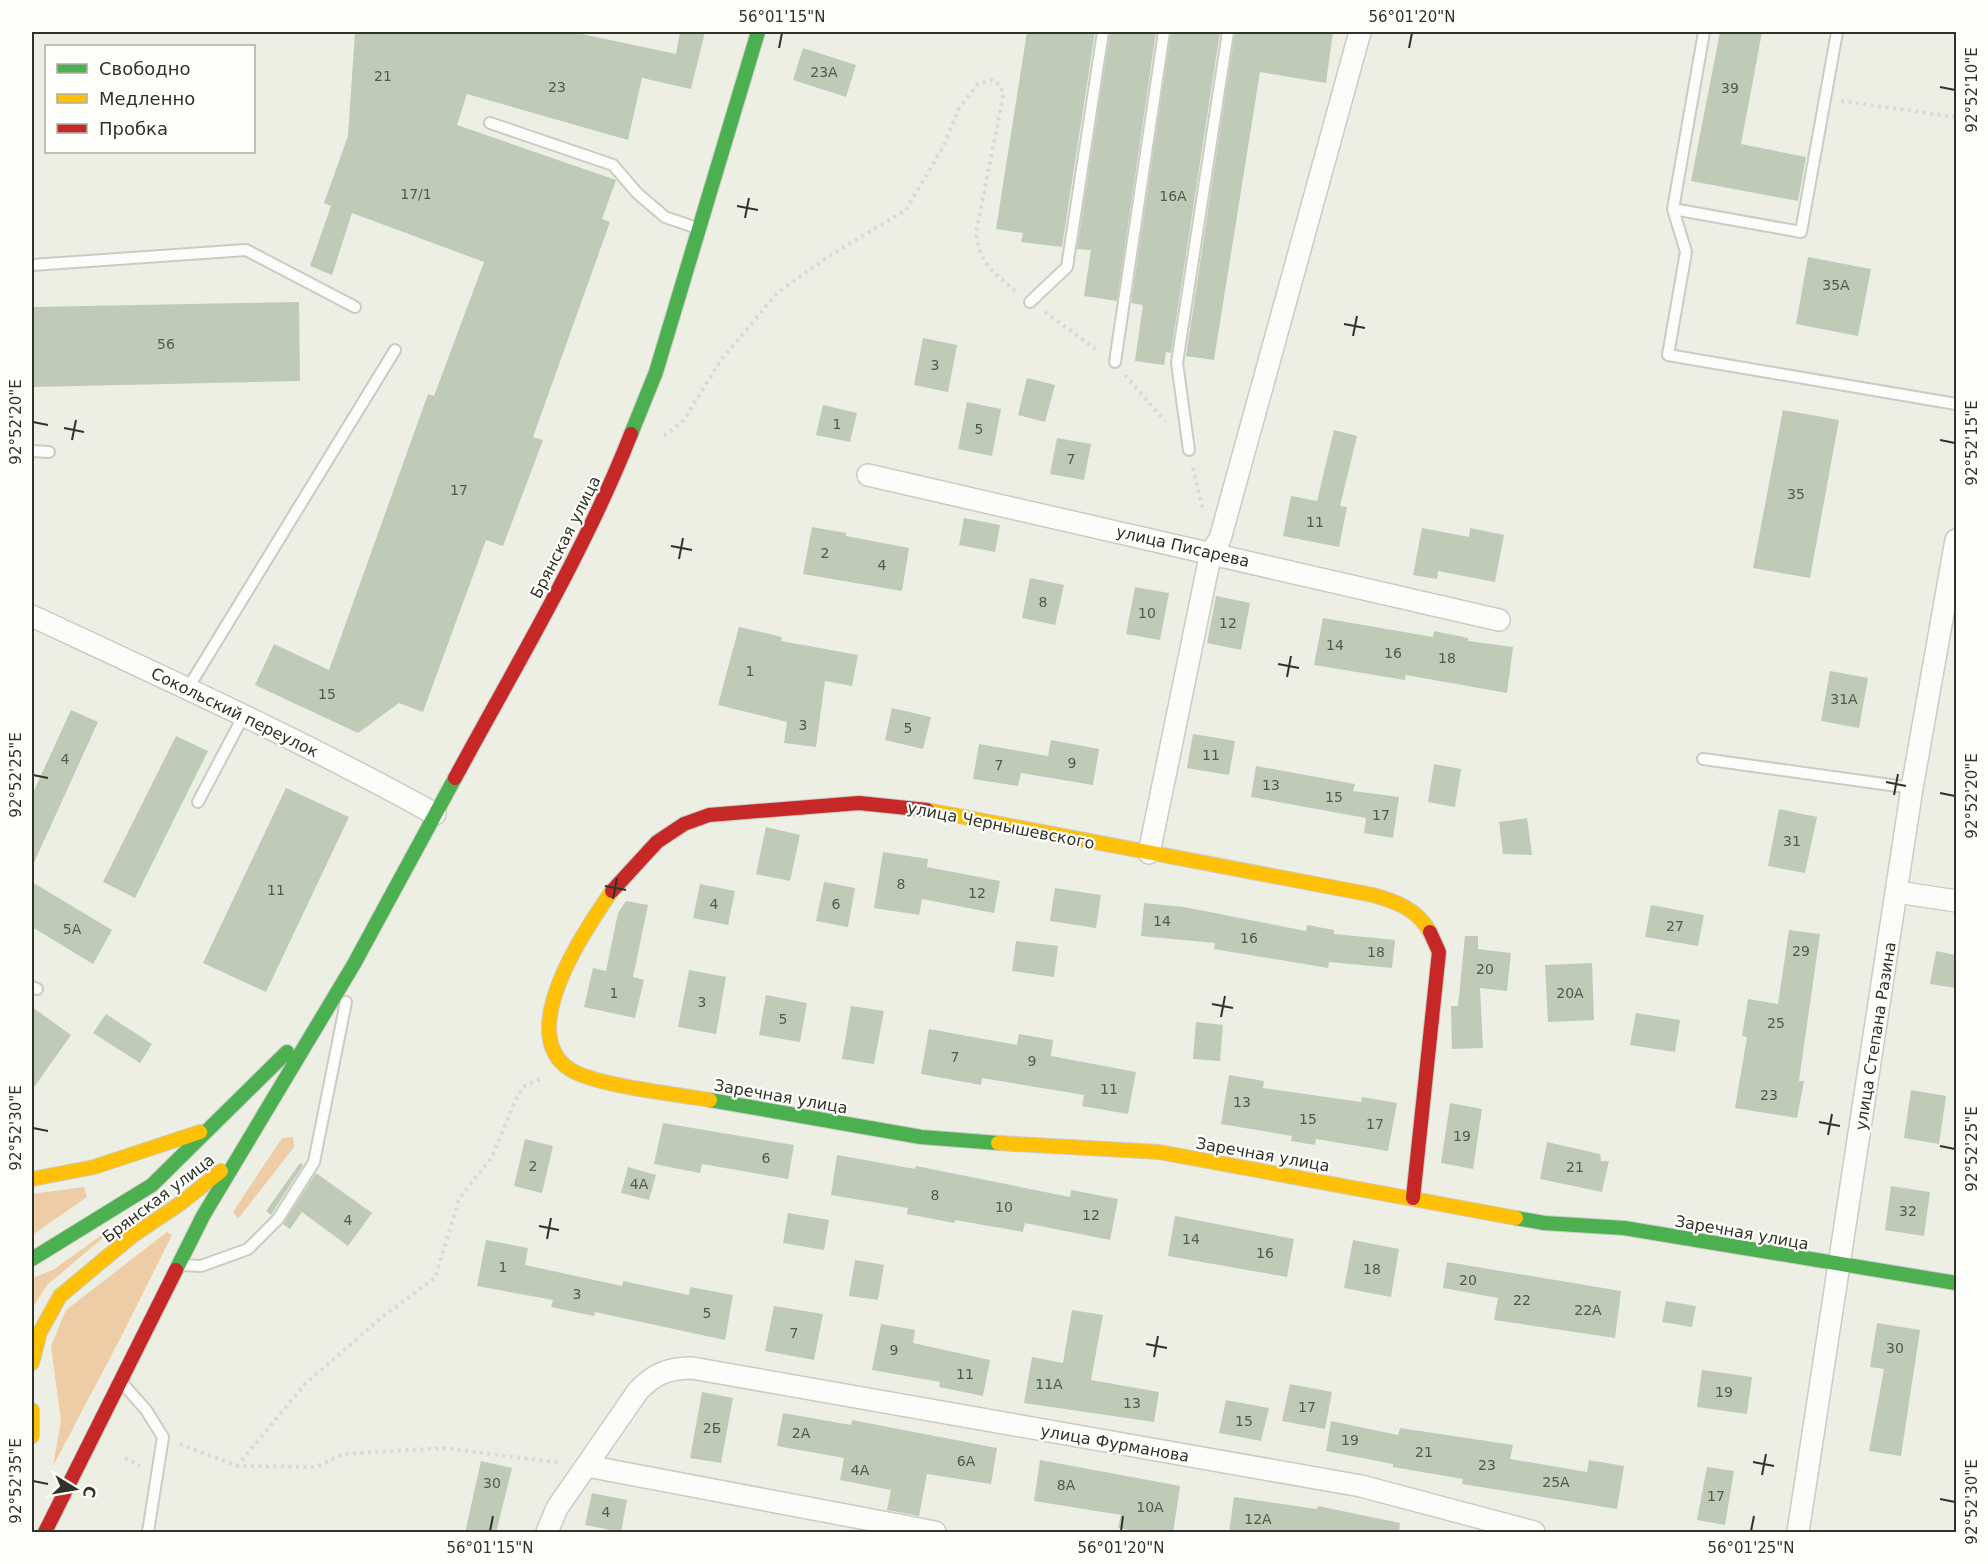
<svg xmlns="http://www.w3.org/2000/svg" width="1988" height="1564" font-family="'DejaVu Sans',sans-serif">
<style>
.green{fill:#eecda6}
.building{fill:#bfcbb6}
.lines{fill:none;stroke-linecap:round;stroke-linejoin:round}
.lane-casing{stroke:#caccc3;stroke-width:14}
.street-casing{stroke:#caccc3;stroke-width:24}
.fast-casing{stroke:#caccc3;stroke-width:16}
.slow-casing{stroke:#caccc3;stroke-width:16}
.jam-casing{stroke:#caccc3;stroke-width:16}
.path{stroke:#d9dad6;stroke-width:4;stroke-dasharray:3 4.5;stroke-linecap:butt}
.lane{stroke:#fcfdfb;stroke-width:10}
.street{stroke:#fcfdfb;stroke-width:21}
.fast{stroke:#4caf50;stroke-width:14}
.slow{stroke:#ffc107;stroke-width:14}
.jam{stroke:#c62828;stroke-width:14}
.ticks{fill:none;stroke:#31322a;stroke-width:2}
.labels{text-anchor:middle;stroke-width:4.5;stroke-linejoin:round;paint-order:stroke}
.number-label{font-size:14px;fill:#54584d}
.street-label{font-size:16px;fill:#31322a;stroke:#fefffb}
.neatline{fill:none;stroke:#31322a;stroke-width:2}
.ticks-label{font-size:15px;text-anchor:middle;fill:#31322a}
</style>
<rect width="100%" height="100%" fill="#edefe4"/>
<path class="green" d="M293 1137 294 1147 238 1219 233 1212 282 1138Z
M84 1187 87 1197 32 1235V1194Z
M135 1211 47 1285 33 1307 32 1278 53 1270Z
M167 1232 172 1235 120 1339 53 1466 61 1421 51 1346 66 1310Z"/>
<path class="building" d="M355 32H572L676 54 680 32H705L691 89 642 78 628 140 467 94 457 125 616 180 602 219 610 222 533 437 543 440 503 546 486 540 423 712 399 703 358 733 255 685 274 644 329 670 428 394 434 396 484 262 352 213 332 275 310 266 331 206 324 203 348 136Z
M1027 32H1095L1062 247 1021 242 1023 233 996 229Z
M1110 32H1156L1117 301 1084 296 1091 250 1077 249Z
M1171 32H1220L1171 353 1166 352 1164 365 1135 361 1143 305 1131 303Z
M1235 32H1333L1326 83 1260 72 1214 360 1186 356Z
M1720 32H1762L1741 144 1806 157 1798 201 1691 181Z
M803 48 856 65 846 97 793 80Z
M1808 257 1871 269 1858 336 1796 324Z
M299 302 300 381 32 387V307Z
M923 338 957 345 948 392 914 385Z
M1027 378 1055 385 1045 422 1018 415Z
M967 402 1001 409 992 456 958 449Z
M823 405 857 413 850 442 816 435Z
M1783 410 1839 420 1810 578 1753 568Z
M1334 430 1357 436 1340 506 1347 507 1339 547 1283 536 1291 496 1317 501Z
M1057 438 1091 444 1084 480 1050 474Z
M964 518 1000 525 995 552 959 545Z
M812 527 846 533V536L909 548 902 591 803 574Z
M1422 528 1469 537 1470 528 1504 535 1495 582 1438 571 1437 579 1413 575Z
M1030 578 1064 585 1055 625 1022 618Z
M1135 587 1169 593 1160 640 1126 634Z
M1216 596 1250 603 1241 650 1207 643Z
M1323 618 1433 637 1434 631 1468 638V641L1513 647 1507 693 1406 675 1405 680 1314 665Z
M739 627 782 637 781 641 858 655 852 686 825 681 816 747 784 743 787 722 718 705Z
M1830 671 1868 678 1859 728 1821 721Z
M892 708 931 717 923 749 885 740Z
M71 710 98 722 32 867V795Z
M1193 734 1235 741 1229 775 1187 768Z
M176 736 208 751 135 898 103 882Z
M1051 740 1099 749 1093 785 1021 773 1018 786 973 779 979 744 1048 756Z
M1434 764 1461 769 1455 807 1428 802Z
M1256 766 1355 784 1353 791 1399 797 1393 838 1364 833 1366 818 1251 797Z
M286 788 349 817 266 992 203 963Z
M1779 809 1817 817 1805 873 1768 866Z
M1527 818 1532 855 1503 854 1499 822Z
M766 827 800 835 790 881 756 874Z
M883 852 928 859 927 867 1000 881 994 913 922 899 919 915 874 908Z
M32 882 112 930 93 964 32 927Z
M824 882 855 888 848 927 816 921Z
M700 884 735 891 728 925 693 918Z
M1055 888 1101 895 1096 928 1050 921Z
M626 901 648 905 633 977 644 980 635 1018 584 1007 593 968 606 971 618 913Z
M1144 903 1184 907 1306 931 1307 925 1334 930V934L1395 940 1392 968 1329 962 1328 968 1214 949 1215 943 1141 936Z
M1651 905 1704 915 1698 946 1645 937Z
M1789 930 1820 934 1799 1081H1804L1797 1118 1735 1108 1747 1037 1742 1036 1748 999 1778 1004Z
M1465 936H1478V949L1511 953 1507 991 1480 988 1483 1048 1452 1049 1451 1006H1458Z
M1016 941 1058 946 1054 977 1012 971Z
M1936 951 1956 955V988L1930 984Z
M1592 963 1594 1020 1548 1022 1545 965Z
M689 970 726 977 716 1034 678 1027Z
M766 995 807 1003 800 1042 759 1035Z
M851 1006 884 1011 874 1064 842 1059Z
M32 1007 71 1035 32 1090Z
M1636 1013 1680 1020 1675 1052 1630 1045Z
M106 1014 152 1044 140 1063 93 1033Z
M1196 1022 1223 1025 1220 1061 1193 1059Z
M929 1029 1017 1045 1019 1034 1053 1040 1051 1056 1136 1072 1128 1114 1082 1106 1084 1095 982 1078 981 1085 921 1074Z
M1229 1075 1264 1081 1263 1088 1361 1102 1362 1097 1397 1103 1388 1151 1316 1139 1315 1145 1291 1141 1292 1136 1221 1124Z
M1911 1090 1946 1096 1939 1144 1904 1138Z
M1450 1103 1482 1109 1473 1169 1441 1163Z
M663 1123 794 1145 788 1179 702 1164 700 1173 654 1164Z
M525 1139 553 1146 542 1193 514 1186Z
M1547 1142 1600 1154 1601 1161H1609L1602 1192 1540 1179Z
M837 1155 915 1169 916 1166 1070 1197 1071 1190 1118 1199 1110 1240 1025 1223 1023 1232 955 1220 954 1223 907 1214 908 1208 831 1195Z
M300 1163 303 1165 271 1215 266 1211Z
M628 1167 656 1175 649 1200 621 1193Z
M316 1173 372 1213 348 1246 302 1212 290 1229 283 1224Z
M1891 1186 1930 1192 1924 1236 1885 1230Z
M788 1213 829 1220 824 1250 783 1243Z
M1175 1216 1294 1239 1287 1277 1168 1256Z
M486 1240 528 1248 525 1265 622 1286 623 1281 689 1295 690 1287 733 1295 725 1340 595 1312 594 1316 551 1307 553 1300 477 1286Z
M1353 1240 1399 1249 1391 1297 1344 1288Z
M855 1260 884 1265 878 1300 849 1296Z
M1447 1262 1621 1291 1615 1338 1494 1320 1498 1298 1443 1288Z
M1666 1301 1696 1306 1692 1327 1662 1322Z
M774 1306 823 1314 814 1360 765 1351Z
M1072 1310 1103 1315 1091 1380 1159 1392 1154 1422 1024 1403 1032 1357 1063 1363Z
M1877 1323 1920 1330 1901 1456 1869 1451 1884 1369 1870 1367Z
M881 1324 915 1330 913 1343 990 1360 983 1396 939 1387 940 1382 872 1370Z
M1702 1370 1752 1377 1747 1414 1697 1407Z
M1290 1384 1332 1392 1325 1429 1282 1421Z
M702 1392 733 1398 721 1463 690 1458Z
M1226 1400 1269 1408 1261 1441 1219 1433Z
M783 1413 851 1425 852 1420 997 1448 991 1484 927 1474 919 1516 887 1510 891 1490 840 1480 844 1458 777 1446Z
M1331 1421 1398 1435 1400 1428 1513 1445 1510 1459 1587 1472 1589 1460 1624 1466 1617 1509 1462 1484 1463 1479 1393 1467V1464L1326 1451Z
M1040 1460 1180 1486 1173 1533H1146L1118 1528 1121 1515 1034 1501Z
M481 1461 512 1468 496 1533H465Z
M1707 1467 1734 1471 1725 1525 1697 1520Z
M592 1493 627 1500 621 1532 585 1525Z
M1234 1497 1317 1509 1318 1506 1400 1523 1399 1533H1229Z"/>
<g class="lines">
<defs>
<path id="lane" d="M1704 32 1673 209 1686 252 1668 355 1956 404
M490 123 613 165 637 193 665 217 697 228
M1673 209 1801 232 1837 32
M32 265 246 250 355 307
M1030 302 1067 267 1103 32
M1115 362 1164 32
M1189 450 1177 363 1228 32
M32 451 49 452
M188 688 395 350
M1703 759 1912 788
M198 802 244 715
M32 987 37 989
M183 1265 201 1266 248 1249 278 1219 314 1162 346 1002
M124 1385 146 1410 163 1437 148 1532"/>
<path id="street" d="M868 475 1499 620
M32 616C167 679 303 741 435 814
M1149 853 1211 552 1220 539 1360 32
M1897 892 1956 901
M587 1466 935 1532
M547 1532 557 1508 638 1391C654 1374 668 1368 692 1368L1361 1486 1534 1532
M1798 1532 1912 788 1956 540"/>
<path id="fast" d="M631 434 656 372 758 32
M710 1100 921 1137 998 1143
M1516 1218 1544 1223 1624 1228 1956 1283
M32 1259 152 1185 287 1052
M176 1270 203 1216 354 964 455 778"/>
<path id="slow" d="M927 810 1373 895C1397 902 1417 909 1430 932
M612 891C586 928 513 1034 571 1070 598 1086 676 1094 710 1100
M998 1143 1159 1152 1516 1218
M32 1179 94 1167 200 1132
M32 1363 40 1332 60 1296 132 1236 181 1203 221 1171
M32 1410V1436"/>
<path id="jam" d="M455 778C516 665 584 553 631 434
M612 891 657 842 684 824 709 815 859 803 927 810
M1413 1198 1439 952 1430 932
M45 1532 176 1270"/>
</defs>
<use href="#lane" class="lane-casing"/>
<use href="#street" class="street-casing"/>
<use href="#fast" class="fast-casing"/>
<use href="#slow" class="slow-casing"/>
<use href="#jam" class="jam-casing"/>
<path class="path" d="M1841 101 1956 117
M1045 312 1097 350
M1125 375 1165 421
M664 436 683 421 721 360 778 292 829 256 906 210 944 145 959 108 978 84 992 80 1001 86 1003 97 976 233C980 265 994 273 1017 292
M1193 468 1203 510
M180 1444 237 1466 316 1467 343 1454 444 1448 561 1463
M125 1458 140 1466
M237 1466 305 1384 382 1317 435 1278 459 1199 492 1157 516 1099 523 1087 540 1079"/>
<use href="#lane" class="lane"/>
<use href="#street" class="street"/>
<use href="#fast" class="fast"/>
<use href="#slow" class="slow"/>
<use href="#jam" class="jam"/>
</g>
<path class="ticks" d="M779 48 782 33M1409 48 1412 33M1940 87 1955 90M737 206 758 210M745 218 749 198M1344 324 1365 328M1353 336 1357 316M33 422 48 425M64 428 84 432M72 440 76 420M1940 440 1955 443M671 546 692 550M679 559 683 538M1278 664 1299 668M1287 677 1291 656M33 775 48 778M1886 782 1906 786M1940 793 1955 796M1894 795 1898 774M605 886 626 890M613 899 617 878M1212 1004 1233 1008M1221 1017 1225 996M1819 1122 1840 1126M33 1128 48 1131M1828 1135 1832 1114M1940 1146 1955 1149M539 1226 559 1230M547 1239 551 1218M1146 1344 1167 1348M1154 1357 1158 1336M1753 1462 1774 1466M1762 1475 1766 1454M33 1481 48 1484M1940 1499 1955 1502M490 1531 493 1516M1121 1531 1123 1516M1751 1531 1754 1516"/>
<g class="labels">
<g class="number-label">
<text x="824" y="77">23А</text>
<text x="383" y="81">21</text>
<text x="557" y="92">23</text>
<text x="1730" y="93">39</text>
<text x="416" y="199">17/1</text>
<text x="1173" y="201">16А</text>
<text x="1836" y="290">35А</text>
<text x="166" y="349">56</text>
<text x="935" y="370">3</text>
<text x="837" y="429">1</text>
<text x="979" y="434">5</text>
<text x="1071" y="464">7</text>
<text x="459" y="495">17</text>
<text x="1796" y="499">35</text>
<text x="1315" y="527">11</text>
<text x="825" y="558">2</text>
<text x="882" y="570">4</text>
<text x="1043" y="607">8</text>
<text x="1147" y="618">10</text>
<text x="1228" y="628">12</text>
<text x="1335" y="650">14</text>
<text x="1393" y="658">16</text>
<text x="1447" y="663">18</text>
<text x="750" y="676">1</text>
<text x="327" y="699">15</text>
<text x="1844" y="704">31А</text>
<text x="803" y="730">3</text>
<text x="908" y="733">5</text>
<text x="1211" y="760">11</text>
<text x="65" y="764">4</text>
<text x="1072" y="768">9</text>
<text x="999" y="770">7</text>
<text x="1271" y="790">13</text>
<text x="1334" y="802">15</text>
<text x="1381" y="820">17</text>
<text x="1792" y="846">31</text>
<text x="901" y="889">8</text>
<text x="276" y="895">11</text>
<text x="977" y="898">12</text>
<text x="714" y="909">4</text>
<text x="836" y="909">6</text>
<text x="1162" y="926">14</text>
<text x="1675" y="931">27</text>
<text x="72" y="934">5А</text>
<text x="1249" y="943">16</text>
<text x="1801" y="956">29</text>
<text x="1376" y="957">18</text>
<text x="1485" y="974">20</text>
<text x="614" y="998">1</text>
<text x="1570" y="998">20А</text>
<text x="702" y="1007">3</text>
<text x="783" y="1024">5</text>
<text x="1776" y="1028">25</text>
<text x="955" y="1062">7</text>
<text x="1032" y="1066">9</text>
<text x="1109" y="1094">11</text>
<text x="1769" y="1100">23</text>
<text x="1242" y="1107">13</text>
<text x="1308" y="1124">15</text>
<text x="1375" y="1129">17</text>
<text x="1462" y="1141">19</text>
<text x="766" y="1163">6</text>
<text x="533" y="1171">2</text>
<text x="1575" y="1172">21</text>
<text x="639" y="1189">4А</text>
<text x="935" y="1200">8</text>
<text x="1004" y="1212">10</text>
<text x="1908" y="1216">32</text>
<text x="1091" y="1220">12</text>
<text x="348" y="1225">4</text>
<text x="1191" y="1244">14</text>
<text x="1265" y="1258">16</text>
<text x="503" y="1272">1</text>
<text x="1372" y="1274">18</text>
<text x="1468" y="1285">20</text>
<text x="577" y="1299">3</text>
<text x="1522" y="1305">22</text>
<text x="1588" y="1315">22А</text>
<text x="707" y="1318">5</text>
<text x="794" y="1338">7</text>
<text x="1895" y="1353">30</text>
<text x="894" y="1355">9</text>
<text x="965" y="1379">11</text>
<text x="1049" y="1389">11А</text>
<text x="1724" y="1397">19</text>
<text x="1132" y="1408">13</text>
<text x="1307" y="1412">17</text>
<text x="1244" y="1426">15</text>
<text x="712" y="1433">2Б</text>
<text x="801" y="1438">2А</text>
<text x="1350" y="1445">19</text>
<text x="1424" y="1457">21</text>
<text x="966" y="1466">6А</text>
<text x="1487" y="1470">23</text>
<text x="860" y="1475">4А</text>
<text x="1556" y="1487">25А</text>
<text x="492" y="1488">30</text>
<text x="1066" y="1490">8А</text>
<text x="1716" y="1501">17</text>
<text x="1150" y="1512">10А</text>
<text x="606" y="1517">4</text>
<text x="1258" y="1524">12А</text>
</g>
<g class="street-label">
<text transform="translate(565 537) rotate(-63)" y="6">Брянская улица</text>
<text transform="translate(1183 546) rotate(13)" y="6">улица Писарева</text>
<text transform="translate(235 712) rotate(26)" y="6">Сокольский переулок</text>
<text transform="translate(1001 825) rotate(11)" y="6">улица Чернышевского</text>
<text transform="translate(1875 1036) rotate(-81)" y="6">улица Степана Разина</text>
<text transform="translate(781 1096) rotate(10)" y="6">Заречная улица</text>
<text transform="translate(1263 1154) rotate(10)" y="6">Заречная улица</text>
<text transform="translate(158 1198) rotate(-37)" y="6">Брянская улица</text>
<text transform="translate(1742 1232) rotate(10)" y="6">Заречная улица</text>
<text transform="translate(1115 1443) rotate(10)" y="6">улица Фурманова</text>
</g>
</g>
<rect width="1988" height="1564" fill="none" stroke="#fefffb" stroke-width="66"/>
<rect x="45" y="45" width="210" height="108" fill="#fefffb" stroke="#acada7" stroke-width="1.5"/>
<rect x="57" y="64" width="30" height="9" fill="#4caf50" stroke="#acada7" stroke-width="1.5"/>
<text x="99" y="75" font-size="18" fill="#31322a">Свободно</text>
<rect x="57" y="94" width="30" height="9" fill="#ffc107" stroke="#acada7" stroke-width="1.5"/>
<text x="99" y="105" font-size="18" fill="#31322a">Медленно</text>
<rect x="57" y="124" width="30" height="9" fill="#c62828" stroke="#acada7" stroke-width="1.5"/>
<text x="99" y="135" font-size="18" fill="#31322a">Пробка</text>
<g transform="translate(75 1489) rotate(101)" stroke="#fefffb" stroke-width="4.5" paint-order="stroke">
<path d="M0-4.5L10 22L0 15L-10 22Z" fill="#31322a"/>
<text y="-9" font-size="16" font-weight="bold" text-anchor="middle" fill="#31322a">С</text>
</g>
<rect x="33" y="33" width="1922" height="1498" class="neatline"/>
<g class="ticks-label">
<text x="782" y="22">56°01'15"N</text>
<text x="1412" y="22">56°01'20"N</text>
<text transform="translate(1972 90) rotate(-90)" y="5">92°52'10"E</text>
<text transform="translate(16 422) rotate(-90)" y="5">92°52'20"E</text>
<text transform="translate(1972 443) rotate(-90)" y="5">92°52'15"E</text>
<text transform="translate(16 775) rotate(-90)" y="5">92°52'25"E</text>
<text transform="translate(1972 796) rotate(-90)" y="5">92°52'20"E</text>
<text transform="translate(16 1128) rotate(-90)" y="5">92°52'30"E</text>
<text transform="translate(1972 1149) rotate(-90)" y="5">92°52'25"E</text>
<text transform="translate(16 1481) rotate(-90)" y="5">92°52'35"E</text>
<text transform="translate(1972 1502) rotate(-90)" y="5">92°52'30"E</text>
<text x="490" y="1553">56°01'15"N</text>
<text x="1121" y="1553">56°01'20"N</text>
<text x="1751" y="1553">56°01'25"N</text>
</g>
</svg>
